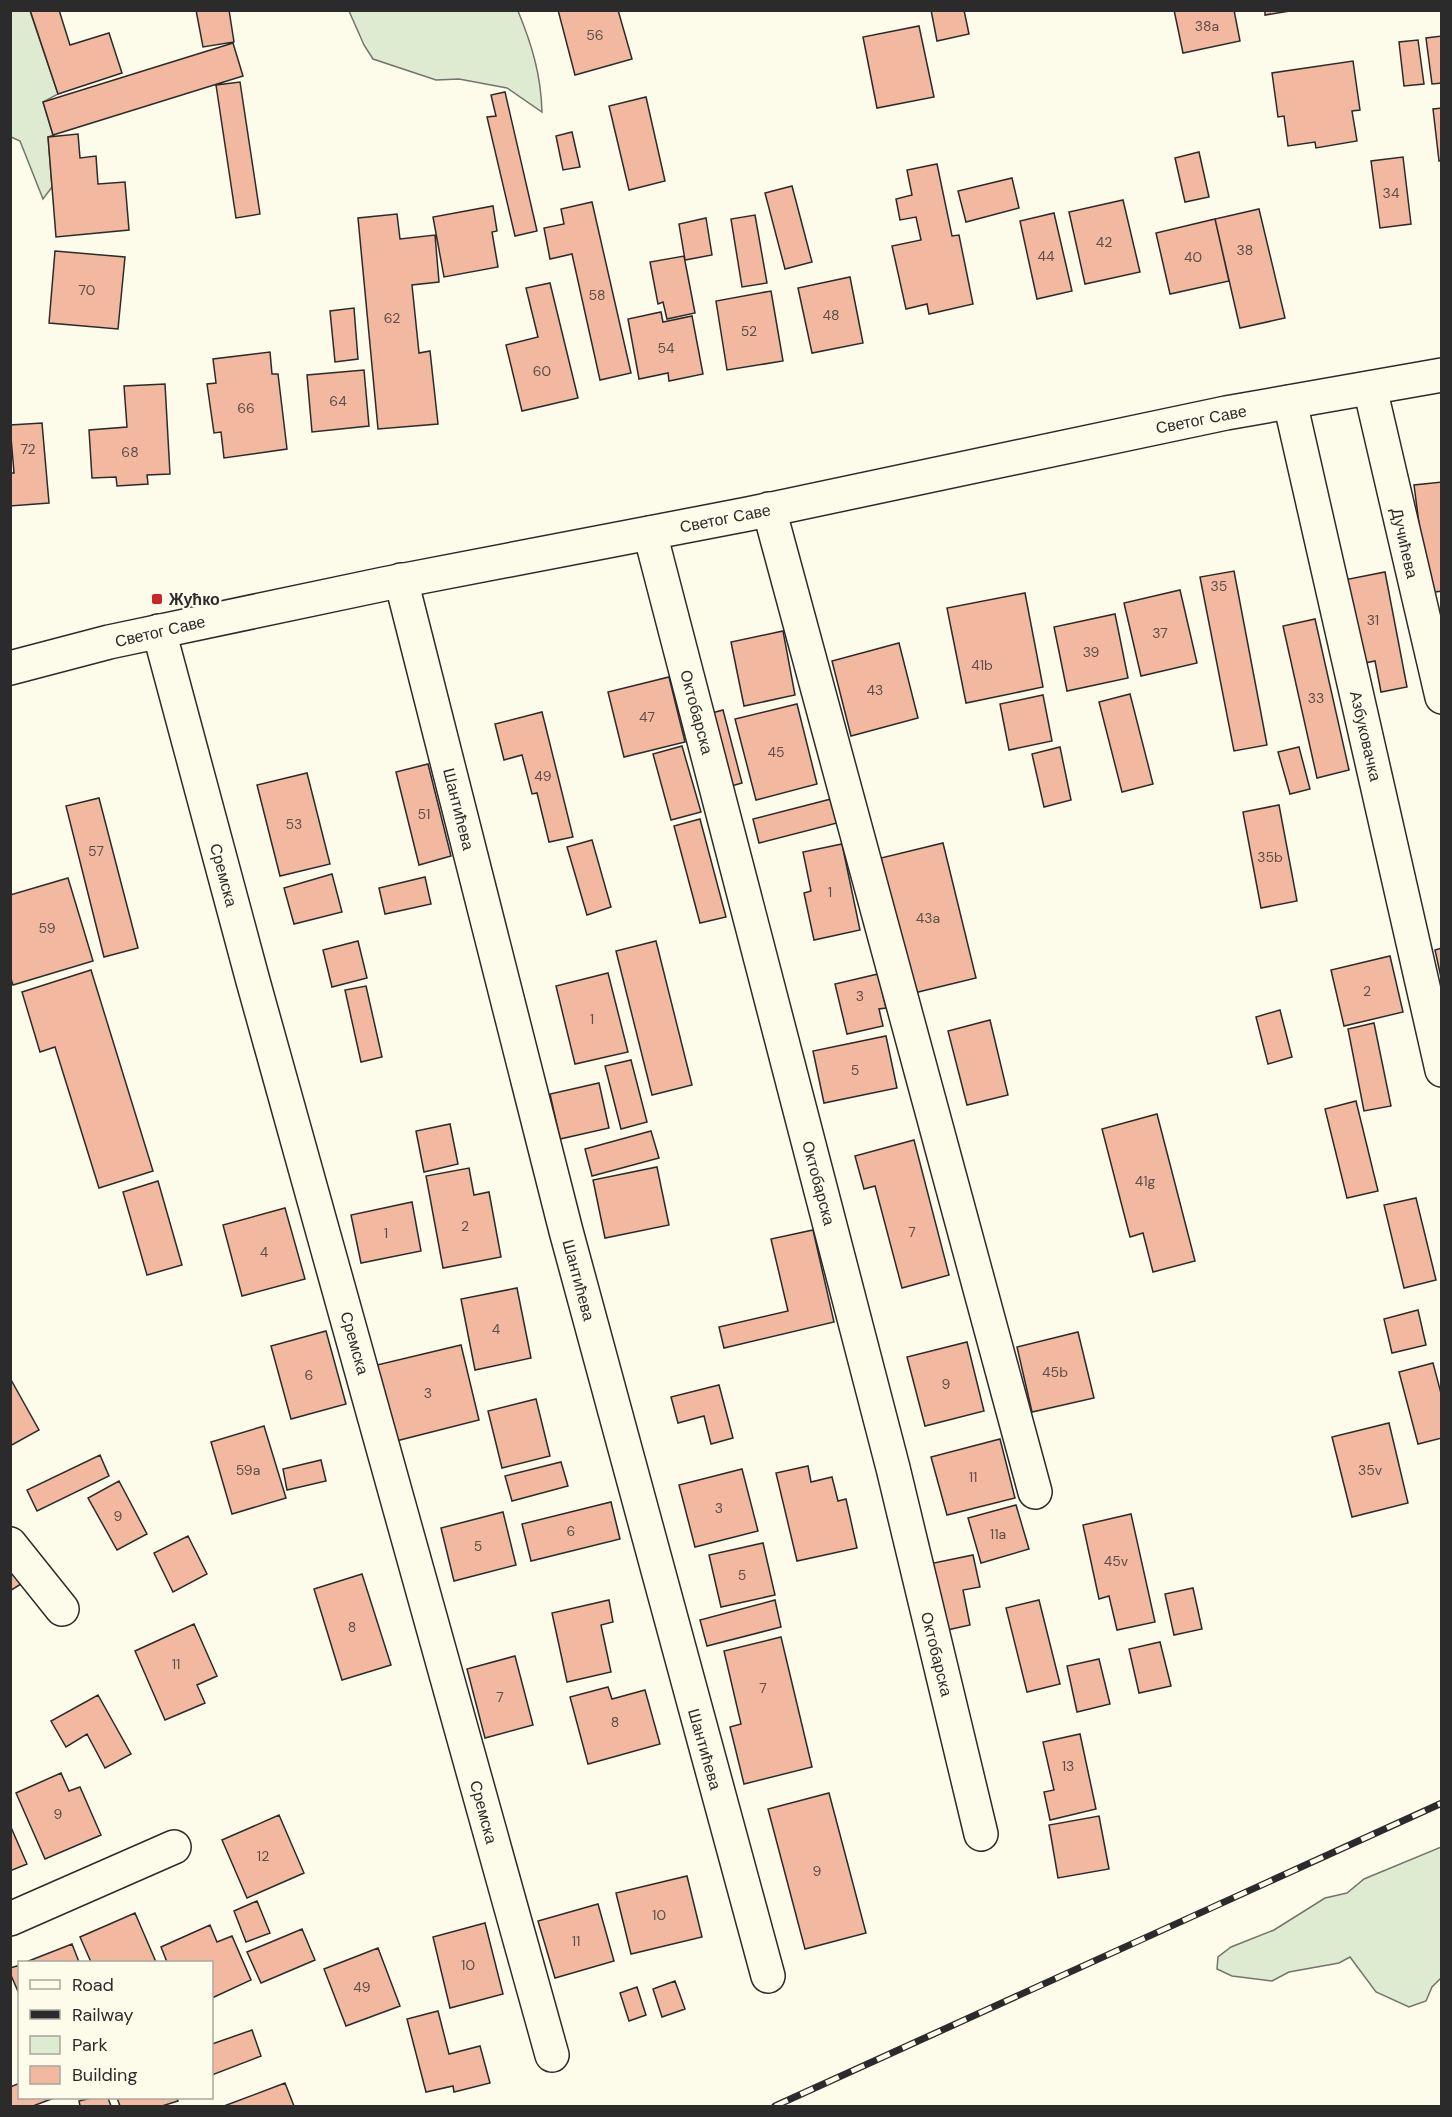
<svg xmlns="http://www.w3.org/2000/svg" width="1452" height="2117" font-family="'DM Sans',sans-serif">
<style>
.green{fill:#deebd1;stroke:#74746e;stroke-width:1.5}
.building{fill:#f2b8a0;stroke:#2b2b2b;stroke-width:1.5}
.lines{fill:none;stroke-linecap:round;stroke-linejoin:round}
.street-casing{stroke:#2b2b2b;stroke-width:36}
.secondary-casing{stroke:#2b2b2b;stroke-width:36}
.street{stroke:#fdfbea;stroke-width:33}
.secondary{stroke:#fdfbea;stroke-width:33}
.rail-casing{stroke:#2b2b2b;stroke-width:7}
.rail{stroke:#fdfbea;stroke-width:4.5;stroke-dasharray:14;stroke-linecap:butt}
.poi-dot{fill:#c62828;stroke:#fdfbea;stroke-width:2}
.labels{text-anchor:middle;stroke-width:4.5;stroke-linejoin:round;paint-order:stroke}
.number-label{font-size:14px;fill:#5d4e48}
.street-label{font-size:16px;fill:#2b2b2b;stroke:#fdfbea}
.poi-label{font-size:16px;font-weight:bold;fill:#2b2b2b;stroke:#fdfbea;text-anchor:start}
</style>
<rect width="100%" height="100%" fill="#fdfbea"/>
<path class="green" d="M10 11H30L58 94 43 102 53 135 48 137 52 187 43 199 20 141 11 137Z
M349 11H518C532 45 541 75 542 112L507 88 459 79 436 80 373 59 364 45Z
M1441 1847V1978L1432 1987 1426 2001 1409 2007 1376 1992 1350 1957 1339 1963 1289 1972 1272 1981 1232 1976 1217 1969 1218 1957 1231 1947 1274 1930 1325 1898 1347 1893 1364 1879Z"/>
<path class="building" d="M30 10H59L70 45 109 33 122 73 58 94Z
M196 10H229L234 42 203 47Z
M558 10H618L632 59 575 75Z
M931 10H964L969 34 937 41Z
M1174 10H1234L1240 41 1183 53Z
M1265 10H1296L1265 15Z
M919 26 934 97 877 108 863 37Z
M1442 36V83L1432 84 1426 38Z
M1418 40 1424 84 1404 86 1399 42Z
M233 43 243 76 53 135 43 102Z
M1353 61 1360 110 1352 111 1357 141 1316 148 1315 142 1288 146 1284 116 1278 117 1272 73Z
M240 82 260 214 236 218 216 85Z
M505 92 537 231 515 236 487 117 496 116 491 95Z
M646 97 665 181 629 190 609 106Z
M1442 108V160L1439 161 1433 109Z
M572 132 580 167 563 170 556 136Z
M78 134 80 158 96 156 98 184 125 182 129 230 56 237 48 137Z
M1199 152 1209 197 1185 202 1175 158Z
M1403 157 1411 224 1380 228 1371 161Z
M937 164 952 236 959 235 973 304 929 314 927 304 906 309 892 246 921 240 916 217 900 220 896 199 912 195 907 170Z
M1012 178 1019 208 966 222 958 191Z
M792 186 812 262 785 269 765 193Z
M1123 200 1140 272 1085 284 1069 212Z
M592 202 631 373 600 380 572 254 550 259 544 228 564 224 561 209Z
M493 206 497 231 492 232 498 267 444 277 433 217Z
M1259 209 1285 318 1240 328 1215 219Z
M1054 213 1072 291 1037 299 1020 221Z
M397 214 400 239 435 235 439 282 412 285 419 353 430 351 438 424 378 429 358 218Z
M755 215 767 283 742 287 731 219Z
M706 218 712 255 685 260 679 224Z
M1215 219 1229 281 1170 294 1156 233Z
M55 251 125 257 118 329 49 323Z
M684 256 695 313 667 319 663 302 658 304 650 262Z
M850 277 863 343 812 353 798 288Z
M550 283 578 398 522 411 506 345 538 337 526 288Z
M771 291 783 361 727 370 716 301Z
M354 308 358 359 335 362 330 311Z
M661 312 663 322 692 316 703 374 669 381 668 373 639 379 628 319Z
M270 352 272 374H278L287 449 224 458 221 432 214 433 207 384 216 383 213 359Z
M364 370 369 426 312 432 307 375Z
M165 384 170 474 147 475 148 484 117 486 116 477 92 478 89 430 127 427 124 386Z
M42 423 49 503 10 506V473H14L10 425Z
M1442 482V591L1428 593 1414 485Z
M1234 571 1267 745 1234 751 1200 577Z
M1385 572 1407 687 1381 692 1375 661 1360 664 1344 580Z
M1180 590 1197 663 1141 676 1124 603Z
M1025 593 1043 687 966 703 947 608Z
M1115 614 1128 678 1067 691 1054 627Z
M1315 619 1349 770 1317 778 1283 626Z
M783 631 795 695 744 706 731 642Z
M899 643 918 718 851 736 832 661Z
M669 677 685 742 624 757 608 692Z
M1130 694 1153 784 1122 792 1099 702Z
M1043 695 1052 741 1009 750 1000 704Z
M797 704 817 784 756 800 735 719Z
M723 710 742 783 728 787 708 714Z
M542 712 573 837 549 842 537 793 532 794 522 755 504 760 495 724Z
M682 746 701 812 671 820 653 754Z
M1060 747 1071 800 1044 807 1032 754Z
M1299 747 1310 789 1290 794 1278 752Z
M428 764 451 856 419 865 396 772Z
M307 773 330 864 280 876 257 785Z
M99 798 138 948 104 957 66 806Z
M831 799 837 823 759 843 753 819Z
M1279 805 1297 901 1261 908 1243 812Z
M700 819 726 917 700 923 674 826Z
M592 840 611 907 587 915 567 847Z
M943 843 976 978 914 993 881 858Z
M842 844 860 930 814 940 804 893 811 891 803 852Z
M332 874 342 912 294 924 284 888Z
M425 877 431 904 385 914 379 888Z
M68 878 93 961 13 985 10 976V895Z
M358 941 367 978 332 987 323 950Z
M656 941 692 1085 652 1095 616 951Z
M1442 948V982L1435 950Z
M1390 956 1403 1012 1344 1026 1331 970Z
M91 970 153 1171 99 1188 55 1047 40 1052 22 992Z
M608 973 628 1052 575 1064 556 986Z
M878 974 886 1008 879 1009 883 1026 847 1034 835 984Z
M366 986 382 1057 361 1062 345 990Z
M1280 1010 1292 1057 1268 1064 1256 1017Z
M990 1020 1008 1095 967 1105 948 1031Z
M1374 1023 1391 1106 1364 1111 1348 1029Z
M886 1036 897 1088 824 1103 813 1051Z
M631 1060 647 1122 621 1129 605 1066Z
M599 1083 609 1128 560 1139 550 1094Z
M1356 1101 1378 1191 1347 1198 1325 1109Z
M1157 1114 1195 1261 1153 1272 1143 1233 1130 1237 1102 1129Z
M450 1124 458 1164 424 1172 416 1131Z
M651 1131 659 1158 592 1176 585 1149Z
M914 1140 949 1275 902 1288 875 1186 864 1189 855 1156Z
M657 1167 669 1225 605 1238 593 1180Z
M469 1168 474 1195 489 1192 501 1257 443 1268 426 1176Z
M158 1181 182 1265 147 1275 123 1192Z
M1416 1198 1436 1280 1404 1288 1384 1205Z
M412 1202 421 1251 361 1263 351 1215Z
M285 1208 305 1279 242 1296 223 1225Z
M813 1230 834 1322 724 1348 719 1327 788 1311 771 1239Z
M517 1288 531 1358 475 1370 461 1299Z
M1418 1310 1426 1345 1392 1353 1384 1319Z
M326 1331 346 1404 291 1419 271 1346Z
M1078 1332 1094 1398 1032 1412 1017 1347Z
M967 1342 984 1411 925 1426 907 1357Z
M461 1345 479 1420 396 1441 377 1365Z
M1433 1363 1442 1397V1438L1418 1444 1399 1372Z
M10 1378 39 1430 10 1446Z
M719 1385 733 1438 711 1444 704 1416 678 1423 671 1397Z
M536 1399 550 1456 502 1468 488 1411Z
M1389 1423 1408 1503 1352 1517 1332 1437Z
M264 1426 286 1498 232 1514 211 1442Z
M1000 1439 1015 1498 947 1515 931 1457Z
M100 1455 109 1476 37 1511 27 1490Z
M321 1460 326 1481 287 1490 283 1469Z
M561 1462 568 1486 512 1501 505 1476Z
M808 1466 811 1482 832 1477 838 1501 846 1499 857 1548 797 1561 776 1473Z
M742 1469 758 1531 695 1547 679 1485Z
M119 1481 147 1534 117 1550 88 1498Z
M611 1502 620 1539 531 1561 522 1524Z
M1016 1505 1029 1549 981 1563 968 1518Z
M503 1512 516 1565 454 1581 441 1528Z
M1131 1514 1155 1622 1117 1630 1109 1596 1099 1599 1083 1525Z
M188 1536 207 1574 173 1592 154 1553Z
M763 1543 775 1595 721 1607 709 1555Z
M973 1555 980 1587 963 1590 970 1625 938 1632 924 1565Z
M10 1570 21 1584 10 1591Z
M362 1574 391 1665 342 1680 314 1589Z
M1193 1588 1202 1629 1174 1635 1165 1594Z
M609 1600 613 1622 601 1625 611 1672 567 1682 552 1613Z
M775 1600 781 1627 707 1646 700 1620Z
M1039 1600 1060 1684 1027 1692 1006 1608Z
M194 1624 217 1676 197 1685 205 1703 165 1720 135 1651Z
M781 1637 812 1767 744 1784 730 1727 741 1724 724 1651Z
M1160 1642 1171 1686 1139 1693 1129 1649Z
M515 1656 533 1725 485 1738 467 1669Z
M1099 1659 1110 1704 1077 1712 1067 1666Z
M608 1687 612 1699 645 1690 660 1744 588 1764 570 1697Z
M98 1695 131 1754 105 1768 87 1734 66 1747 51 1721Z
M1080 1734 1096 1809 1050 1820 1044 1792 1054 1790 1043 1742Z
M61 1773 69 1791 80 1787 101 1835 45 1859 16 1793Z
M829 1793 866 1933 805 1949 768 1809Z
M279 1815 304 1873 247 1898 222 1840Z
M1099 1816 1109 1869 1058 1878 1049 1825Z
M10 1825 27 1864 10 1871Z
M687 1876 702 1937 631 1954 616 1893Z
M257 1901 270 1933 246 1942 234 1911Z
M598 1904 614 1961 555 1978 538 1921Z
M135 1913 156 1962H91L80 1937Z
M485 1923 503 1994 450 2008 433 1937Z
M210 1925 217 1942 232 1936 251 1980 212 1998V1962H167L161 1947Z
M302 1929 315 1960 261 1983 247 1952Z
M72 1944 79 1962H26Z
M378 1948 400 2006 346 2026 324 1969Z
M20 1965V1996L10 1973V1968Z
M675 1981 685 2009 662 2017 653 1989Z
M637 1987 646 2015 629 2021 620 1993Z
M438 2011 449 2054 480 2046 490 2083 454 2092 453 2086 426 2092 407 2019Z
M252 2030 261 2056 212 2075V2044Z
M20 2083V2098H54L33 2106H10V2087Z
M285 2083 294 2106H224Z
M91 2098H108L111 2106H80L79 2101Z
M117 2098H177L178 2101 162 2106H120Z"/>
<g class="lines">
<defs>
<path id="street" d="M1370 388 1442 697
M1290 402 1442 1070
M769 509 1035 1492
M650 533 893 1468 981 1834
M401 580 566 1231 768 1976
M159 631 253 981 552 2055
M10 1544 62 1609
M10 1919 174 1847"/>
<path id="secondary" d="M10 668 109 642 384 584 748 514 1226 413 1442 375"/>
</defs>
<use href="#street" class="street-casing"/>
<use href="#secondary" class="secondary-casing"/>
<use href="#street" class="street"/>
<use href="#secondary" class="secondary"/>
<defs>
<path id="rail" d="M775 2106 1442 1803"/>
</defs>
<use href="#rail" class="rail-casing"/>
<use href="#rail" class="rail"/>
</g>
<rect class="poi-dot" x="151" y="593" width="12" height="12" rx="3"/>
<g class="labels">
<g class="number-label">
<text x="1207" y="31">38a</text>
<text x="595" y="40">56</text>
<text x="1391" y="198">34</text>
<text x="1104" y="247">42</text>
<text x="1245" y="255">38</text>
<text x="1046" y="261">44</text>
<text x="1193" y="262">40</text>
<text x="87" y="295">70</text>
<text x="597" y="300">58</text>
<text x="831" y="320">48</text>
<text x="392" y="323">62</text>
<text x="749" y="336">52</text>
<text x="666" y="353">54</text>
<text x="542" y="376">60</text>
<text x="338" y="406">64</text>
<text x="246" y="413">66</text>
<text x="28" y="454">72</text>
<text x="130" y="457">68</text>
<text x="1219" y="591">35</text>
<text x="1373" y="625">31</text>
<text x="1160" y="638">37</text>
<text x="1091" y="657">39</text>
<text x="982" y="670">41b</text>
<text x="875" y="695">43</text>
<text x="1316" y="703">33</text>
<text x="647" y="722">47</text>
<text x="776" y="757">45</text>
<text x="543" y="781">49</text>
<text x="424" y="819">51</text>
<text x="294" y="829">53</text>
<text x="96" y="856">57</text>
<text x="1270" y="862">35b</text>
<text x="830" y="897">1</text>
<text x="928" y="923">43a</text>
<text x="47" y="933">59</text>
<text x="1367" y="996">2</text>
<text x="860" y="1001">3</text>
<text x="592" y="1024">1</text>
<text x="855" y="1075">5</text>
<text x="1145" y="1186">41g</text>
<text x="465" y="1231">2</text>
<text x="912" y="1237">7</text>
<text x="386" y="1238">1</text>
<text x="264" y="1257">4</text>
<text x="496" y="1334">4</text>
<text x="1055" y="1377">45b</text>
<text x="309" y="1380">6</text>
<text x="946" y="1389">9</text>
<text x="428" y="1398">3</text>
<text x="248" y="1475">59a</text>
<text x="1370" y="1475">35v</text>
<text x="973" y="1482">11</text>
<text x="719" y="1513">3</text>
<text x="118" y="1521">9</text>
<text x="571" y="1536">6</text>
<text x="998" y="1539">11a</text>
<text x="478" y="1551">5</text>
<text x="1116" y="1566">45v</text>
<text x="742" y="1580">5</text>
<text x="352" y="1632">8</text>
<text x="176" y="1669">11</text>
<text x="763" y="1693">7</text>
<text x="500" y="1702">7</text>
<text x="615" y="1727">8</text>
<text x="1068" y="1771">13</text>
<text x="58" y="1819">9</text>
<text x="263" y="1861">12</text>
<text x="817" y="1876">9</text>
<text x="659" y="1920">10</text>
<text x="576" y="1946">11</text>
<text x="468" y="1970">10</text>
<text x="362" y="1992">49</text>
</g>
<g class="street-label">
<text transform="translate(1201 419) rotate(-11)" y="6">Светог Саве</text>
<text transform="translate(725 518) rotate(-11)" y="6">Светог Саве</text>
<text transform="translate(1405 543) rotate(77)" y="6">Дучићева</text>
<text transform="translate(160 631) rotate(-13)" y="6">Светог Саве</text>
<text transform="translate(697 712) rotate(75)" y="6">Октобарска</text>
<text transform="translate(1366 736) rotate(77)" y="6">Азбуковачка</text>
<text transform="translate(459 809) rotate(76)" y="6">Шантићева</text>
<text transform="translate(224 875) rotate(75)" y="6">Сремска</text>
<text transform="translate(819 1183) rotate(75)" y="6">Октобарска</text>
<text transform="translate(579 1280) rotate(75)" y="6">Шантићева</text>
<text transform="translate(355 1343) rotate(74)" y="6">Сремска</text>
<text transform="translate(937 1654) rotate(76)" y="6">Октобарска</text>
<text transform="translate(705 1749) rotate(74)" y="6">Шантићева</text>
<text transform="translate(484 1812) rotate(75)" y="6">Сремска</text>
</g>
<g class="poi-label">
<text x="169" y="605">Жућко</text>
</g>
</g>
<rect width="1452" height="2117" fill="none" stroke="#2b2b2b" stroke-width="24"/>
<rect x="18" y="1961" width="195" height="138" fill="#fdfbea" stroke="#a9a89e" stroke-width="1.5"/>
<rect x="30" y="1980" width="30" height="9" fill="#fdfbea" stroke="#a9a89e" stroke-width="1.5"/>
<text x="72" y="1991" font-size="18" fill="#2b2b2b">Road</text>
<rect x="30" y="2010" width="30" height="9" fill="#2b2b2b" stroke="#a9a89e" stroke-width="1.5"/>
<text x="72" y="2021" font-size="18" fill="#2b2b2b">Railway</text>
<rect x="30" y="2036" width="30" height="18" fill="#deebd1" stroke="#a9a89e" stroke-width="1.5"/>
<text x="72" y="2051" font-size="18" fill="#2b2b2b">Park</text>
<rect x="30" y="2066" width="30" height="18" fill="#f2b8a0" stroke="#a9a89e" stroke-width="1.5"/>
<text x="72" y="2081" font-size="18" fill="#2b2b2b">Building</text>
</svg>
